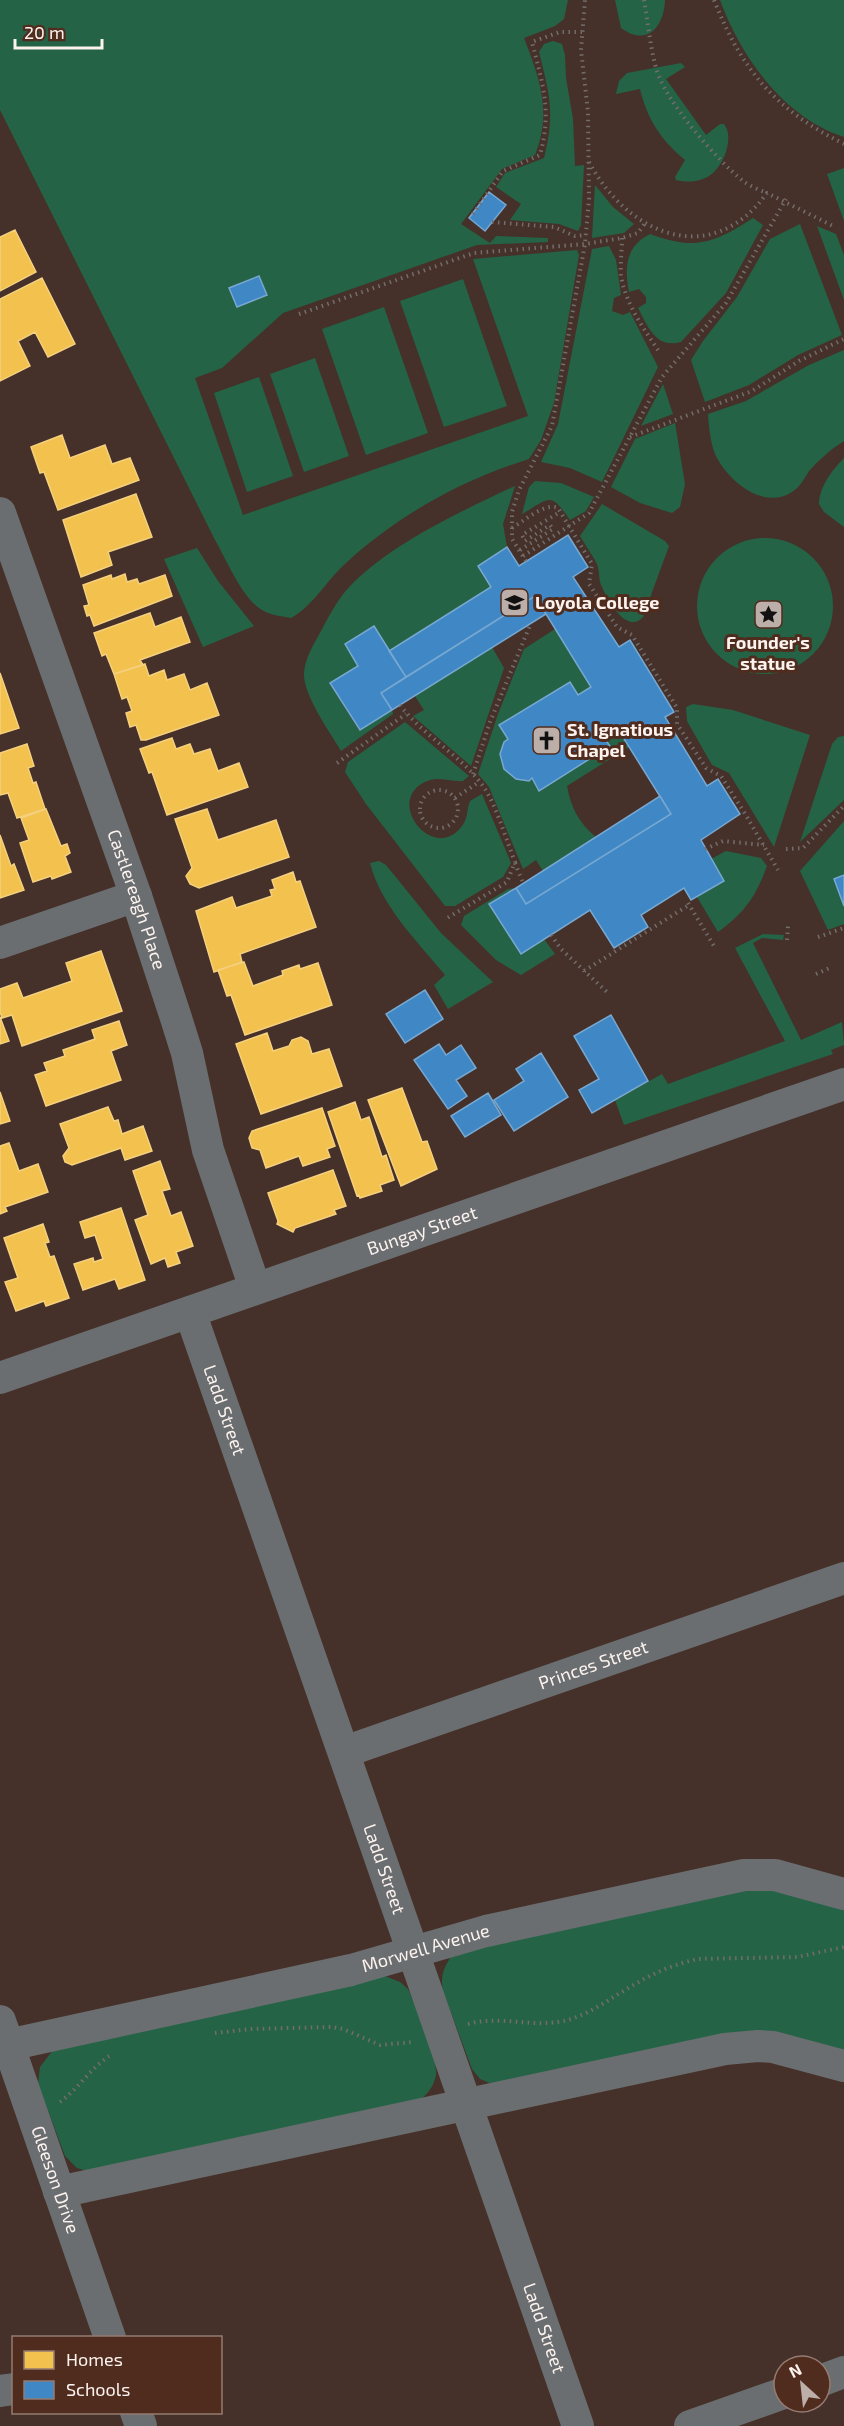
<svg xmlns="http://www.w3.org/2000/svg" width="844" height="2426" font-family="'Exo 2',sans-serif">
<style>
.green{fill:#256347}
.homes{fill:#f2c14e;stroke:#f5d07e;stroke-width:1.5}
.schools{fill:#3f88c5;stroke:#78a8d1;stroke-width:1.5}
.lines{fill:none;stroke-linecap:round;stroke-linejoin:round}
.path{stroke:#736d6c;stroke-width:4;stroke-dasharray:1.5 4.5;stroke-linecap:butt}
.street{stroke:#6b6e70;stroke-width:32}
.labels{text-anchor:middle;stroke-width:6;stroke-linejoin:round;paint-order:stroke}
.poi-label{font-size:18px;font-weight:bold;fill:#fcf2ee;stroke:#502c1e;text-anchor:start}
.street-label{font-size:18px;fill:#fcf2ee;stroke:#502c1e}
</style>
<rect width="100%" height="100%" fill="#453129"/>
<path class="green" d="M0 0H568L564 19 555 26 524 38C540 79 552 113 535 155L502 169 461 224 490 243 496 236 548 238V242L477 245 283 313 222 368 195 378 243 515 528 416 473 259 577 250 579 255 554 403 541 440 529 459C462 480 398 515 346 563 326 581 314 605 291 618 280 616 268 615 259 608 241 595 226 559 215 540L0 110Z
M615 0H665C664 27 647 47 621 28Z
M720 0H844V137C783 117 741 57 720 0Z
M553 41 562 44 565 55 566 78 573 119 575 166 584 165 581 225 578 231 559 224 510 220 521 204 496 187 505 173 544 158C555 113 550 96 539 52L544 44Z
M681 63 685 67 666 79 706 135 720 124H724C734 137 725 162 713 173 703 182 688 183 676 180L675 177 685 160C661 140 647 119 640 89L616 94 619 81 627 73Z
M844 168V221L827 174Z
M595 185 613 207 634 224 624 233 592 238Z
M753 218 763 225 726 293 681 342C656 349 648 327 638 308L646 303V297L639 289 629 292C624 267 626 246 650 234 696 251 714 243 753 218Z
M800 224 842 335 798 355 749 385 705 402 691 360 703 341 737 297 770 239Z
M817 226 836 234 844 255V300Z
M609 246 616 260 621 295 614 298 612 311 623 315 630 312 658 367 602 482 570 468 541 462 558 424 592 249Z
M463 279 507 406 444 427 400 301Z
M384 307 428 433 366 455 322 329Z
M844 350V441C831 449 819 460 809 471 804 479 800 487 792 492 763 511 727 480 715 454 710 441 709 427 708 414L746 401 809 365Z
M315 358 349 456 304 472 270 374Z
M259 377 293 476 247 492 214 393Z
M663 384 673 414 641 426Z
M675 423 685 484 680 507 672 513 640 503 611 487 635 439Z
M844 458V527L824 512 819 504C819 487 833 469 844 458Z
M535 481 561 483 594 497 586 511 570 520C550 491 550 498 522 514L529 487Z
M515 486 503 524 507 547 478 566 491 587 389 651 358 666 330 684 359 730 392 710 393 714 341 751C330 732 303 695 304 673 305 658 314 644 321 631 330 614 340 595 354 582 395 542 463 510 515 486Z
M602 504 665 541 669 546 643 617C627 635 608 601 602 587 598 580 600 571 597 564 592 554 585 545 580 536Z
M697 606a68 68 0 1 1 136 0a68 68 0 1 1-136 0Z
M197 548 218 581 254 626 203 647 164 559Z
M555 629 591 687 578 695 570 682 500 725 508 739C497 747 501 759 505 769L528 781 532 778 539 790 610 747 602 735 616 726 629 747 567 786C571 808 579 823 596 837L543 871 536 860 523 869 489 787 478 774 498 714 524 649Z
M492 647 504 668 471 766 413 716 424 710 415 696Z
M693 704 733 710 810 735 774 847 729 773 712 765 687 721 686 707Z
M405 722 469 776 463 781C452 782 440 777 430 780 379 797 435 869 464 823 468 816 467 808 470 801L482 794 511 863 503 877 455 906H445L366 804 345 772 348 762Z
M844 736V800L800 842 832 744 838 737Z
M844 821V924L828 930 800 871Z
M726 851 761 858 767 866C756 896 745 913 718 932L697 897 723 881 711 859Z
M379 861 386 865 441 933 493 982 448 1009 434 985 445 975C417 941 381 906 370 863Z
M516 888 490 905 521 954 544 939 555 954 521 975 496 960 461 925 464 916 508 889Z
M763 934 784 935 783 940 762 938 753 943 801 1040 842 1022 844 1045 831 1050 833 1054 624 1125 615 1100 662 1074 668 1084 785 1041 735 948Z
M747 1885 844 1906V2055L792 2041 492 2084 480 2079 472 2069 443 1991C440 1976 444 1967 452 1955Z
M385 1976 400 1982 408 1989C416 2005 438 2059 436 2075 434 2087 426 2096 417 2102L87 2171 77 2168 65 2156 38 2084 40 2067 53 2050Z"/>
<path class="homes" d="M15 230 36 272 0 291V237Z
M42 278 75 344 48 357 35 332 18 341 30 366 0 381V299Z
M62 435 70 458 105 445 112 464 130 458 139 480 58 510 44 472 40 473 31 447Z
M136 494 152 537 108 552 112 565 81 577 63 520Z
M125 574 127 582 137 579 139 584 165 575 172 596 94 626 90 615 87 616 84 606 89 605 83 585 111 575 112 579Z
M150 613 155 627 181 617 190 642 140 660 143 665 114 674 106 654 102 656 94 633Z
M145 664 149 676 164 670 167 680 184 674 190 690 207 683 219 715 146 740H141L136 725 130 727 126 713 132 711 127 697 122 699 114 674Z
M0 673 19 728 0 734Z
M172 738 176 749 190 744 194 754 210 749 218 771 239 763 248 787 167 815 152 772 149 773 140 749Z
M27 744 34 766 28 768 33 783 36 782 45 809 17 818 8 793 0 795V753Z
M46 809 61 846 67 844 70 853 65 856 71 872 52 879 51 876 33 882 20 843 29 840 21 818Z
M207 809 218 840 276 820 289 857 199 888 190 884 186 876 192 868 175 819Z
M0 835 11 866 14 864 24 890 0 898Z
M293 872 296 882 300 881 316 927 240 954 242 962 214 972 196 911 232 897 236 908 272 896 270 890 275 889 272 880Z
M101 951 122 1011 22 1046 12 1015 2 1018 0 1012V989L17 983 23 998 72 981 66 963Z
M244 962 253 986 283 975 282 971 299 965 300 969 318 963 332 1005 245 1035 231 995 227 996 218 970Z
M0 1017 9 1041 0 1044Z
M119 1021 127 1045 111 1051 121 1080 46 1106 35 1075 47 1071 44 1063 65 1056 63 1050 95 1039 92 1030Z
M267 1033 273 1051 289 1046 292 1040 301 1037 308 1041 312 1054 329 1049 342 1086 261 1114 236 1044Z
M402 1088 422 1142 427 1141 437 1169 401 1186 368 1100Z
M0 1092 10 1121 0 1124Z
M355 1102 361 1120 369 1117 382 1157 386 1155 394 1180 380 1185 382 1191 360 1198 359 1195 357 1196 328 1112Z
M108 1107 114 1121 118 1120 122 1134 143 1126 152 1151 125 1160 121 1148 72 1165 65 1162 63 1156 69 1148 60 1124Z
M322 1108 335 1146 327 1149 330 1157 303 1166 299 1156 266 1168 260 1150 252 1148 249 1138 252 1131Z
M9 1143 19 1171 38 1164 48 1192 5 1207 7 1211 0 1214V1146Z
M160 1161 170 1189 162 1191 171 1216 181 1212 193 1246 176 1252 180 1263 168 1267 165 1258 151 1264 135 1220 148 1215 133 1171Z
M333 1170 346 1206 334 1210 336 1214 295 1228 293 1232 277 1224 278 1221 268 1193Z
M121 1208 145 1280 119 1289 115 1279 83 1290 74 1264 93 1258 94 1262 103 1259 95 1235 85 1238 80 1222Z
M43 1224 49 1242 45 1243 50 1257 54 1256 69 1298 46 1306 44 1301 16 1311 5 1282 18 1278 4 1238Z"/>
<path class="schools" d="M489 192 506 205 485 231 469 218Z
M259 276 267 295 237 307 229 288Z
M568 535 588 567 573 577 619 647 630 640 674 712 665 717 707 786 718 779 740 814 701 840 724 881 691 900 684 888 641 915 648 927 614 948 590 910 521 954 489 904 516 888 526 904 671 814 616 726 602 735 610 746 539 791 532 778 529 781 516 779 504 769 500 754 504 742 508 739 499 725 570 682 578 695 591 687 535 596 406 677 389 651 491 587 478 566 507 547 519 566Z
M535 596 546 614 392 710 381 693Z
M374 626 406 677 381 693 392 710 360 730 330 683 358 666 345 644Z
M660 796 671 814 526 904 516 888Z
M844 875V906L834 879Z
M425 990 443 1019 405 1043 386 1014Z
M611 1015 648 1081 592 1113 579 1090 599 1079 574 1036Z
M439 1044 446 1055 461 1045 476 1068 456 1080 467 1096 448 1109 414 1060Z
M541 1053 568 1097 514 1131 494 1100 524 1081 516 1069Z
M488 1093 501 1115 465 1137 451 1116Z"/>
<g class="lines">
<path class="path" d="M644 0C648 22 650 46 656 68 664 100 717 160 743 181 750 186 759 190 767 193
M714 0C742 71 776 110 844 144
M589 162C628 235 711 270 767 193L835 227
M473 214 503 171 540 155C552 112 543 85 532 42L560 32H583
M492 222 554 227 575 236 586 235
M622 238C622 250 620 264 621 276 626 305 644 329 660 353
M299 314 474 253 585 244 622 238 638 233 645 223
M630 437 752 391 799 361 844 339
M512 528C524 521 545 502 558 508L592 564 589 584 617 627 632 635 677 708V724L706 768 721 776 744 812 778 870
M520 550 553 529 550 525 525 541 522 535 560 512
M523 556 589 513 662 377 726 303 786 199
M526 561 512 539V512L519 490 552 426 585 244 589 199 588 112 581 50 585 0
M400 705C424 737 464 757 485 789 496 805 507 842 515 862L507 882 444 920
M337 763 406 714
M473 774 490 722 531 623
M420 809a19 19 0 1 1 38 0a19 19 0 1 1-38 0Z
M455 798 479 782
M705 849 723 841 764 845
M786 849 803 848 844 806
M515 863 523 883
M688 903 714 946
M551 935 561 949 609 994
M818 937 844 928
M787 940 788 926
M584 971 689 905
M816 974 832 967
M468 2024C504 2014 538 2031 574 2018 594 2011 611 1998 630 1987 651 1974 674 1964 698 1959L797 1957 844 1947
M215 2033 251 2029 332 2027 343 2029 380 2045 413 2042
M60 2102C78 2089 90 2069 109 2056"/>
<g class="street">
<path id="s1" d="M0 513 136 896 176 1018 187 1053 208 1150 255 1288"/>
<path d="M0 943 136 896"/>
<path id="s2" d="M190 1312 578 2426"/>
<path id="s3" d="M0 1378 844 1084"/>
<path id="s4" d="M344 1752 844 1578"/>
<path id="s5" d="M0 2021 110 2338"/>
<path id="s6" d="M8 2045 351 1970 486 1931 744 1875H775L844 1894"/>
<path d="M59 2192 725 2049 758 2046 773 2047 844 2066"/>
<path d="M820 2381 844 2372"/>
<path d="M0 2391 14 2389"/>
<path d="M136 2412 141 2426"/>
<path d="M690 2426 784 2393"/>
</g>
</g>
<defs>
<symbol id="school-square" viewBox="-11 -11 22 22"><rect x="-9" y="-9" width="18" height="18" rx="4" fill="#bcaea9" stroke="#502c1e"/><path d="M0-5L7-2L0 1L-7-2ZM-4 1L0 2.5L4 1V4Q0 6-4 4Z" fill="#111"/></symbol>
<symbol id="sight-square" viewBox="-11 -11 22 22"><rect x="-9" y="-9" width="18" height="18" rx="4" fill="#bcaea9" stroke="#502c1e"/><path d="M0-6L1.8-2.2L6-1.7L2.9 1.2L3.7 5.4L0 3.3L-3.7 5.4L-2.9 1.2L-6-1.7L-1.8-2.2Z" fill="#111"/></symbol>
<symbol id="church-square" viewBox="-11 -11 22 22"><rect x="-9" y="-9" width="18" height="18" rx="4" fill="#bcaea9" stroke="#502c1e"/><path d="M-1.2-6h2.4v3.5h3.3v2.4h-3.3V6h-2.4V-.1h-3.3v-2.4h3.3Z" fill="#111"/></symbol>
</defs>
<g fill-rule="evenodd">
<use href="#school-square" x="498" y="586" width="33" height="33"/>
<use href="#sight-square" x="752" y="598" width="33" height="33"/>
<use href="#church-square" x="530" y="724" width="33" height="33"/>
</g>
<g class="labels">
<g class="poi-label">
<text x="535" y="609">Loyola College</text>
<text x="768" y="649" text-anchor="middle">Founder's<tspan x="768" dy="21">statue</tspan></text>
<text x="567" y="736">St. Ignatious<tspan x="567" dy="21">Chapel</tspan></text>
</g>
<g class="street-label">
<text dy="6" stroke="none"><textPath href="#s1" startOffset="410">Castlereagh Place</textPath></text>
<text dy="6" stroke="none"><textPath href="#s3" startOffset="447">Bungay Street</textPath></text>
<text dy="6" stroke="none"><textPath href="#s2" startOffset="104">Ladd Street</textPath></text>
<text dy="6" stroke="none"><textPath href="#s4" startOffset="264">Princes Street</textPath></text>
<text dy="6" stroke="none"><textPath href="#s2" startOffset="590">Ladd Street</textPath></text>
<text dy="6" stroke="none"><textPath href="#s6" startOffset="429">Morwell Avenue</textPath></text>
<text dy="6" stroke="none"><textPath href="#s5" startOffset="168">Gleeson Drive</textPath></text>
<text dy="6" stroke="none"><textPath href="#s2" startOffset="1076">Ladd Street</textPath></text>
</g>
</g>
<rect x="12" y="2336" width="210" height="78" fill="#502c1e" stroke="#957b71" stroke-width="1.5"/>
<rect x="24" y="2351" width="30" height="18" fill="#f2c14e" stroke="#957b71" stroke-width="1.5"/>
<text x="66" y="2366" font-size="18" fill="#fcf2ee">Homes</text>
<rect x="24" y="2381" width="30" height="18" fill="#3f88c5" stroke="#957b71" stroke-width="1.5"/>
<text x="66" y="2396" font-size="18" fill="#fcf2ee">Schools</text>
<g transform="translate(802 2384) rotate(333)"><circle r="28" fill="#502c1e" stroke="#957b71" stroke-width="1.5"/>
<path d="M0-4.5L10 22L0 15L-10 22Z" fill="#bcaea9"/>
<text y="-9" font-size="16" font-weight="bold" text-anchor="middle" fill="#fcf2ee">N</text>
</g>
<path d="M15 39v9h87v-9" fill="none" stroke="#fcf2ee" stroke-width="3"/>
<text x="24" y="39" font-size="18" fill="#fcf2ee" stroke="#502c1e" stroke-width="4.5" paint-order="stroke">20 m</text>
</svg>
